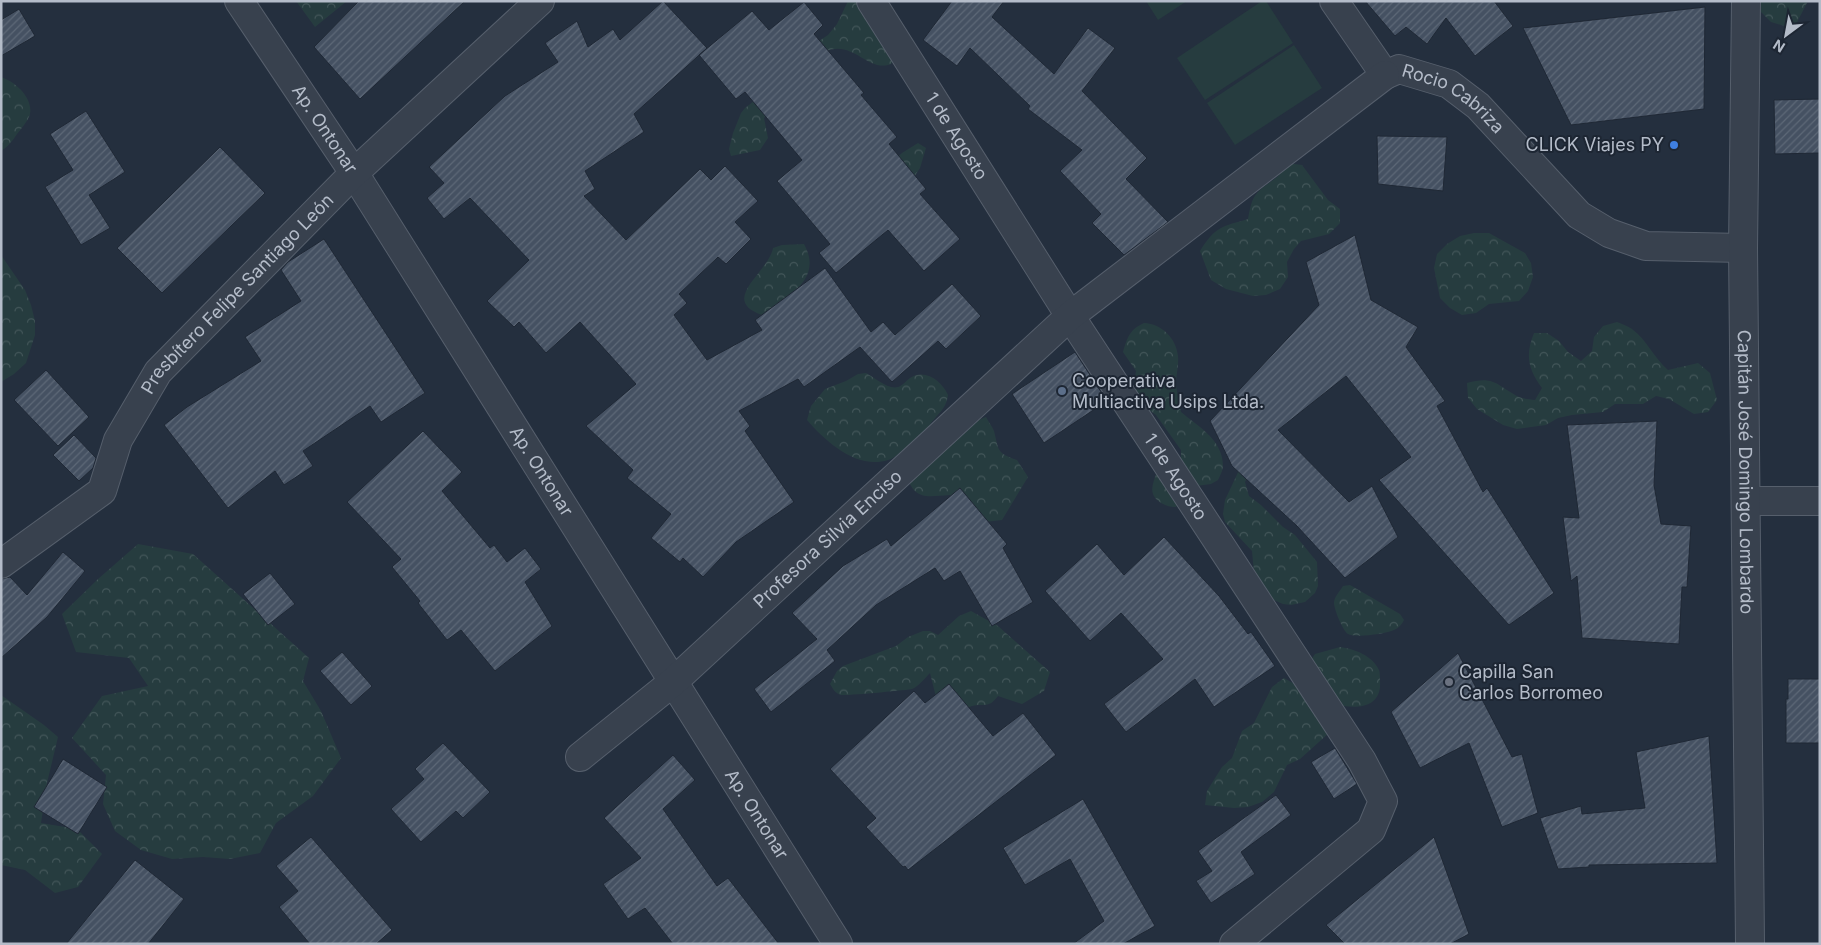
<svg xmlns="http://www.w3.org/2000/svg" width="1821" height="945" font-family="Inter,sans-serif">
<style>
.forest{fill:url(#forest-crowns)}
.green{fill:#263c3f}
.building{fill:url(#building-hatch);stroke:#1f2835}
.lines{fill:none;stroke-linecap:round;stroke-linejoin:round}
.minor-casing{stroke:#565f6c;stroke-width:30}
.tertiary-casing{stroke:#565f6c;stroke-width:30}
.minor{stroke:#38414e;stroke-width:28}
.tertiary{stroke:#38414e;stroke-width:28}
.shop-dot{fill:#3f7fe0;stroke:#1d2633;stroke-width:2}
.service-dot{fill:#5c6f8a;stroke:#1d2633;stroke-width:2}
.worship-dot{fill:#6b7280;stroke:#1d2633;stroke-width:2}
.labels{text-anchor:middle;stroke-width:4;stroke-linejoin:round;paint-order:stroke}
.street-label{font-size:18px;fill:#b4bcc9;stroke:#1d2633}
.poi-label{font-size:18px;fill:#b4bcc9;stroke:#1d2633;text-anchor:start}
</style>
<defs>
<pattern id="forest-crowns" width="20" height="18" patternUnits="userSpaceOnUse" patternTransform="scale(1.25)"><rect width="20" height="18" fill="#263c3f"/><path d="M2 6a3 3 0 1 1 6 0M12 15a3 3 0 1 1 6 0" fill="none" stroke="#435659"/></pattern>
<pattern id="building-hatch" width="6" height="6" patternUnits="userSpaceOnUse" patternTransform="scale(1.25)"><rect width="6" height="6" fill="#455162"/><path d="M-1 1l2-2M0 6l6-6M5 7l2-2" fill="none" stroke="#5d6877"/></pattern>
</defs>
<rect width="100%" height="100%" fill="#242f3e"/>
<path class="forest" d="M296 1H347L315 27Z
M848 1H874L895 58 891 64C867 73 853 38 824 52L764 118 768 138 760 150 731 156 729 149 733 133 741 113 745 108 763 94 816 43 828 35 837 24Z
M1750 1H1808L1795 26 1791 28 1771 22Z
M1 77C16 82 33 98 30 114 28 121 21 129 17 134 13 140 8 147 1 151Z
M918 143 926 148 920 168 912 180 887 166 902 153Z
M1287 163 1302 165 1328 200 1340 209V223L1329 234 1301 241 1294 249 1287 262 1288 277 1280 289 1266 295 1253 296 1226 289 1211 280 1200 251C1216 226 1221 227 1248 219 1250 209 1251 199 1258 192 1271 179 1277 182 1287 163Z
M1474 233H1489L1525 253 1531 263 1533 277 1528 291 1519 301 1489 304 1476 313 1462 315 1450 308 1440 298 1434 268 1437 254 1447 244 1460 236Z
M804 244C824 280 786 297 762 315 718 300 769 272 773 248L782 245Z
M1 255 25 290 31 305 35 321V335L26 363 14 374 1 382Z
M1617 322C1622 324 1628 326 1632 329 1647 340 1654 358 1668 370L1698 363 1710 373 1717 400 1708 412 1694 414 1669 399 1656 396 1643 404H1615L1603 412 1572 415 1558 418 1546 425 1517 429 1503 425 1477 409 1468 398 1467 383C1495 375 1497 386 1519 397 1524 399 1530 399 1535 400L1542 388C1528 369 1525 355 1534 333H1547L1559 341 1568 352 1581 361 1592 351 1594 337 1603 326Z
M1144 323C1162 324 1176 338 1178 356 1179 365 1176 375 1176 384 1177 393 1179 403 1181 412 1197 426 1223 439 1223 466 1223 470 1220 476 1218 480L1211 484 1196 486 1176 507C1170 507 1167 506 1161 503 1147 494 1153 484 1157 471L1177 463 1181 457V450L1156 415 1137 401 1134 385 1136 371 1123 352C1127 338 1130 329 1144 323Z
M866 373C874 377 888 390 898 387 902 386 906 381 910 378 925 368 942 381 948 395 946 410 937 414 929 426 921 438 913 445 901 452 897 455 893 459 888 460 857 470 826 442 807 420L811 406 825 389 846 381 858 374Z
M986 417C988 421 992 426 994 431 999 450 996 453 1017 460L1028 477 1002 520 976 523 956 510 950 495C922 497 915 500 904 471L947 432Z
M1241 466 1252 469 1245 482 1249 496 1261 505 1283 527 1295 535 1317 562 1318 586 1315 593 1305 602 1291 605 1283 604 1269 598 1254 573 1252 551 1225 522 1223 514 1225 500Z
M138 544 193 554 309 658 303 681 321 711 341 758 313 796 276 823 260 853 230 859 203 857 172 859 141 850 115 831 103 804 106 775 72 738 102 696 148 686 129 658 76 652 62 614 98 579Z
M1350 585 1400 614 1404 620C1402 624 1399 628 1394 630 1386 634 1355 638 1348 634 1343 631 1334 609 1334 603 1334 597 1340 591 1343 586Z
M971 611 998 626 1050 672 1044 691 1022 704 998 696C988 709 985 703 972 706 968 707 964 710 960 711L936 697 930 673C925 678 919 686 912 689 909 690 844 696 841 695 835 693 833 689 830 684L837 671 843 666 896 646 908 637 923 631H930L938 635 959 616Z
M1340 647C1354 649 1372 655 1379 670 1380 672 1380 678 1380 681 1382 708 1357 709 1338 705L1311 660 1315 654Z
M1284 678 1298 686 1329 733 1300 759 1287 765 1274 792 1262 802 1248 807 1234 808 1205 805 1207 791 1222 767 1232 758 1242 731 1254 723 1272 687Z
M1 695 44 725 58 737 47 783 41 823 77 829 102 854 78 887 55 893 25 870 1 865Z"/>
<path class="green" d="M1146 1H1187L1158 20Z
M1262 1H1266L1293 43 1205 100 1177 58Z
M1294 45 1322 88 1235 145 1207 103Z"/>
<path class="building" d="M359 1H465L360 99 314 47Z
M663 1 707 48 634 114 644 132 585 171 595 189 584 196 626 240 700 169 711 180 725 166 758 201 735 222 751 239 726 264 718 257 679 294 687 303 674 315 707 360 762 330 755 320 825 268 871 332 883 322 895 335 952 284 981 316 946 349 938 341 892 382 860 347 804 387 798 379 739 411 750 426 745 431 794 502 736 542 703 577 683 558 680 562 651 538 671 514 627 478 633 470 586 426 636 384 580 322 546 353 519 322 514 327 487 301 529 260 470 198 444 219 427 198 444 183 429 167 505 96 558 62 545 43 577 21 588 47 613 29 620 40Z
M952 1H1004L992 17 1054 74 1088 28 1115 48 1082 91 1147 158 1126 179 1168 222 1124 255 1092 223 1101 214 1060 171 1082 150 1028 109 1030 106 970 48 957 66 923 40Z
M1365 1H1494L1513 26 1475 56 1446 18 1427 44 1406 27 1395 36Z
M804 2 823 25 814 34 864 93 861 95 897 137 889 144 926 189 920 194 960 239 924 271 888 230 836 273 819 253 830 244 777 181 802 160 745 92 736 99 699 55 752 11 769 30Z
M1705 7 1704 109 1571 125 1523 28Z
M19 9 35 36 1 56V20Z
M1820 99V153L1775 154 1774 100Z
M86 111 125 172 89 195 110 228 81 245 45 187 73 170 50 134Z
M1377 136 1447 137 1443 191 1378 184Z
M220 147 265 193 162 293 117 248Z
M1355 235 1371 300 1418 327 1406 347 1445 401 1437 406 1483 492 1487 488 1554 593 1509 625 1379 480 1411 457 1346 376 1278 430 1349 502 1372 486 1398 537 1345 578 1297 526 1232 466 1210 421 1319 305 1306 262Z
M324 239 425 393 381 422 370 406 303 451 313 466 284 485 275 471 228 508 164 425 187 407 261 361 245 337 301 301 281 270 288 262Z
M1075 352 1107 401 1044 443 1012 394Z
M46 370 89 417 58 446 14 400Z
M1657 421 1654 485 1661 524 1691 526 1687 587H1682L1679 644 1582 638 1577 576 1571 581 1563 517 1579 518 1567 425Z
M423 431 462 472 442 491 490 548 494 545 507 562 525 548 541 569 525 582 552 626 495 671 461 630 447 640 418 603 420 601 392 567 401 559 347 502Z
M74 435 96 458 93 468 79 481 53 455Z
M960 488 1007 544 1003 548 1033 602 992 626 960 571 944 581 935 568 876 605 827 650 835 661 771 712 754 689 817 639 792 613 843 566 887 539 891 546Z
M1164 537 1219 596 1248 634 1251 632 1275 666 1214 707 1195 679 1126 732 1104 704 1163 659 1121 613 1090 641 1045 591 1097 544 1124 575Z
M63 552 85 571 47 617 1 658V579L10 577 27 595Z
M270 573 295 604 268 625 243 594Z
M342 652 372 686 351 705 320 671Z
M1458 653 1512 757 1522 754 1538 813 1502 827 1469 743 1420 768 1391 712Z
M1788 679H1820V743H1786V699H1788Z
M949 684 993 736 1023 713 1056 755 908 870 905 866 903 867 866 827 876 818 830 769 914 691 925 703Z
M1709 736 1717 863 1589 865V867L1558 869 1540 818 1581 806 1582 814 1645 808 1636 752Z
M443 743 490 792 463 818 456 811 421 842 391 809 424 779 415 769Z
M1335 748 1357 784 1334 799 1311 762Z
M673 755 695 780 663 809 717 886 728 878 779 944H673L645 908 628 919 603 884 641 858 604 818Z
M63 759 107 787 78 834 34 807Z
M1276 795 1291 815 1241 852 1255 874 1211 903 1196 881 1212 871 1198 851Z
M1083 799 1155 926 1123 944H1073L1104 921 1070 859 1025 885 1003 848Z
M311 837 392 930 376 944H310L279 907 298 891 276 866Z
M1434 837 1469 934 1450 944H1345L1326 925Z
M135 860 184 899 148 944H66Z"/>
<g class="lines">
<defs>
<g id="minor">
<path id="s1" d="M239 1 354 173 838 944"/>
<path id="s2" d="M871 1 1070 316 1362 761 1383 801 1371 830 1234 944"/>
<path id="s3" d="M1334 1 1385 75 1399 69 1449 84 1478 106 1579 215 1609 233 1646 246 1743 248"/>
<path d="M1746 501H1820"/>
<path id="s4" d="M1 564 102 491 118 440 158 372 354 173 540 1"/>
<path id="s5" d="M580 757 673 682 1070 316 1385 75"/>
</g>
<g id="tertiary">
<path id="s6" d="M1746 1 1743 248 1750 944"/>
</g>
</defs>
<use href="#minor" class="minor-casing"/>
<use href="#tertiary" class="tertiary-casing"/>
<use href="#minor" class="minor"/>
<use href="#tertiary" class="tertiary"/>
</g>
<circle class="shop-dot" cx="1674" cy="145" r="5"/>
<circle class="service-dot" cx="1062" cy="391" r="5"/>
<circle class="worship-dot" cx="1449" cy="682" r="5"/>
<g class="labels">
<g class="street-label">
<text dy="6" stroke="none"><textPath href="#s3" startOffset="168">Rocio Cabriza</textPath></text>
<text dy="6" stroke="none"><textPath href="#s1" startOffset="154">Ap. Ontonar</textPath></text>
<text dy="6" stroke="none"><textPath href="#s2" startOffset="160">1 de Agosto</textPath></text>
<text dy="6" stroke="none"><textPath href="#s4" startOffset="368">Presbítero Felipe Santiago León</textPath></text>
<text dy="6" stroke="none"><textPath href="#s1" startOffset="559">Ap. Ontonar</textPath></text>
<text dy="6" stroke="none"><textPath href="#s6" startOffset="471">Capitán José Domingo Lombardo</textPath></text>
<text dy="6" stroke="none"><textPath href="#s2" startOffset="565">1 de Agosto</textPath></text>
<text dy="6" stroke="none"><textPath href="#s5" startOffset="330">Profesora Silvia Enciso</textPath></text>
<text dy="6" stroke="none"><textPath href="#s1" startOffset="964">Ap. Ontonar</textPath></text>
</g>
<g class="poi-label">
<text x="1664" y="151" text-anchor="end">CLICK Viajes PY</text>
<text x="1072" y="387">Cooperativa<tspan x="1072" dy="21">Multiactiva Usips Ltda.</tspan></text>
<text x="1459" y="678">Capilla San<tspan x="1459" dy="21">Carlos Borromeo</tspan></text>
</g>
</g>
<rect width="1821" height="945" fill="none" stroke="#b4bcc9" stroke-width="5"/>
<g transform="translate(1786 35) rotate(212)" stroke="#1d2633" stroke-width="4" paint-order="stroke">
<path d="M0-4L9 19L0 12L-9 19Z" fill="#b4bcc9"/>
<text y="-8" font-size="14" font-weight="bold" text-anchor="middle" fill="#b4bcc9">N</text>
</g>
</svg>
